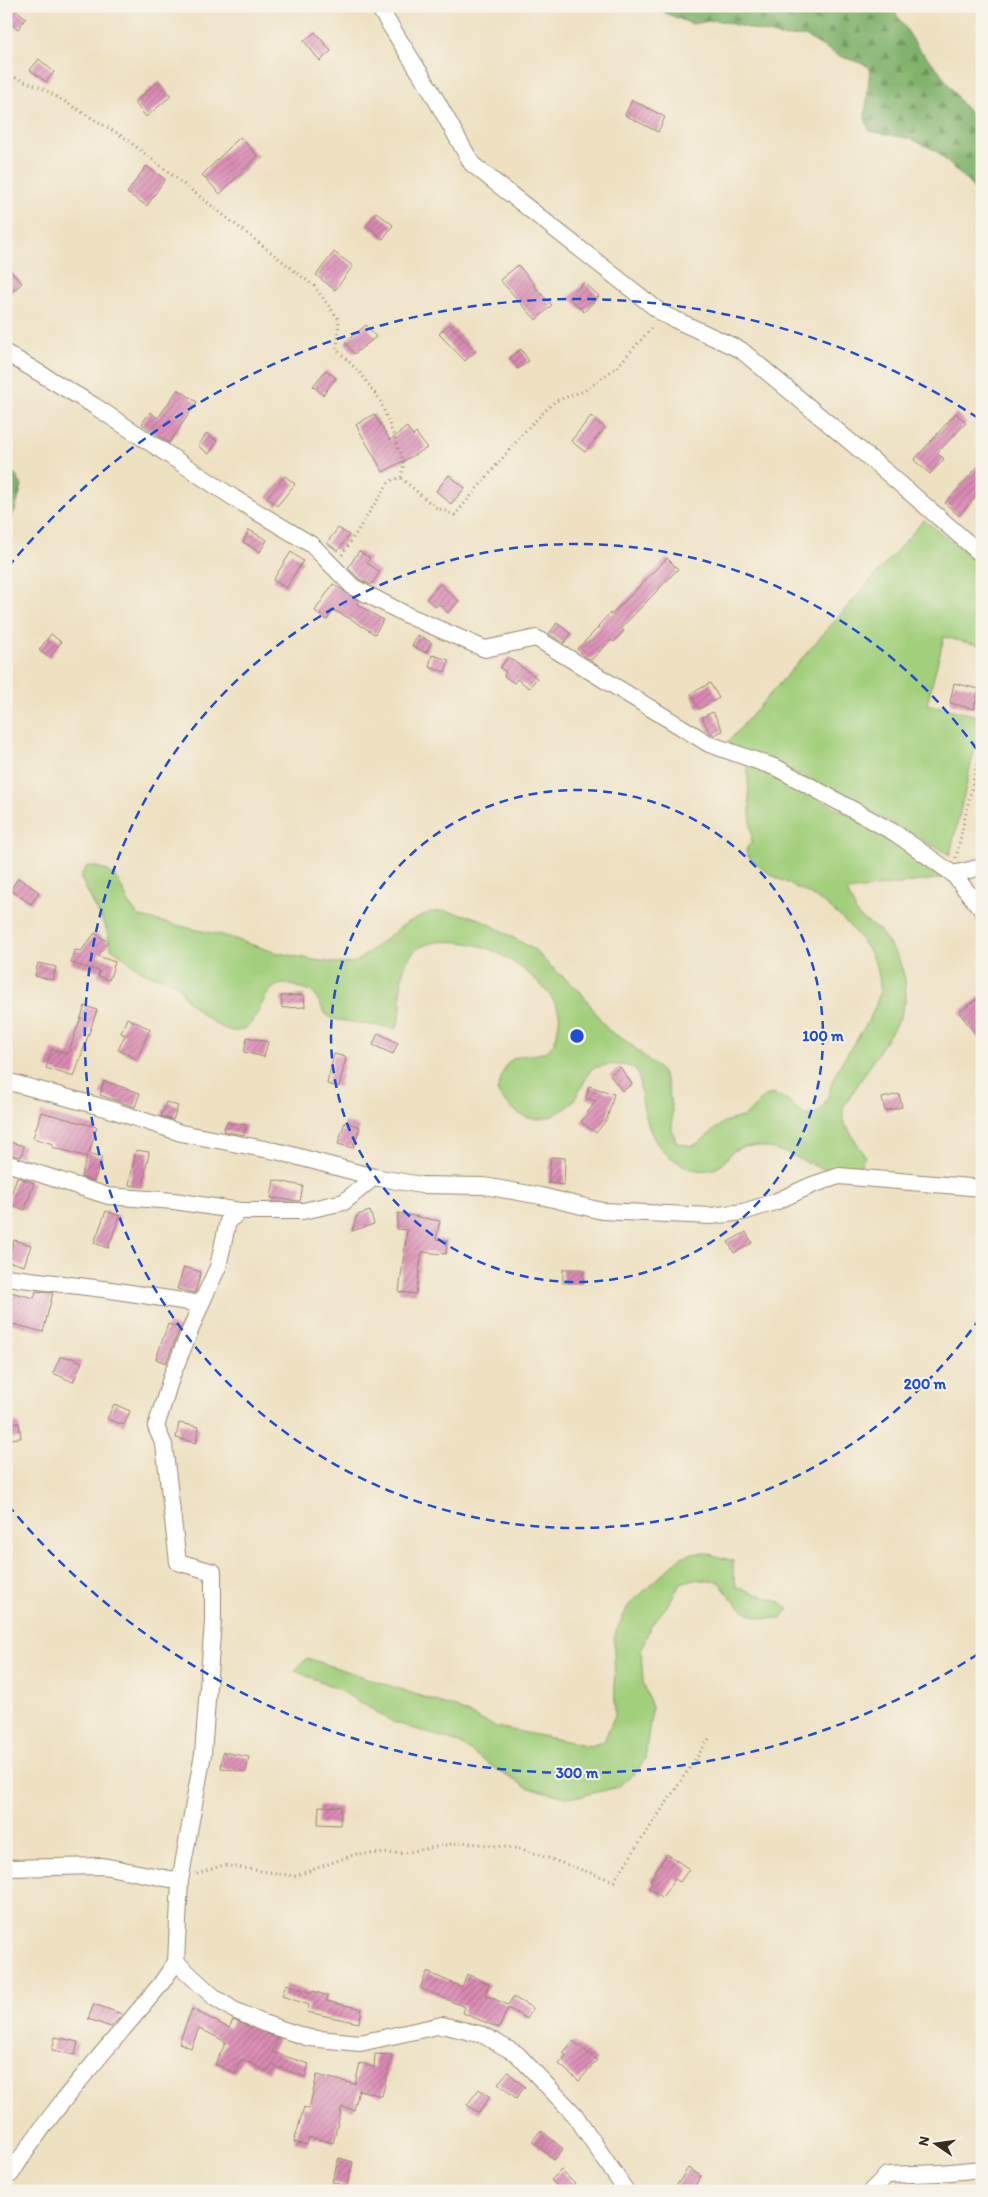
<svg xmlns="http://www.w3.org/2000/svg" width="988" height="2197" font-family="Itim,sans-serif">
<style>
.grass{fill:#a2cf7c;stroke:#6e7c4d}
.forest{fill:url(#forest-firs);stroke:#5e6e45}
.building{fill:url(#building-hatch)}
.lines{fill:none;stroke-linecap:round;stroke-linejoin:round}
.street-casing{stroke:#948670;stroke-width:18}
.path{stroke:#948670;stroke-width:3;stroke-dasharray:1 4;stroke-linecap:butt}
.street{stroke:#fff;stroke-width:16}
.ring{fill:none;stroke:#1d4ed8;stroke-width:2.5;stroke-dasharray:9 6}
.centre{fill:#1d4ed8;stroke:#f7f3e8;stroke-width:2.5}
.ring-label{font-size:15px;text-anchor:middle;font-weight:bold;fill:#1d4ed8;stroke:#f7f3e8;stroke-width:4;stroke-linejoin:round;paint-order:stroke}
</style>
<defs>
<pattern id="forest-firs" width="22" height="20" patternUnits="userSpaceOnUse" patternTransform="scale(1.25)"><rect width="22" height="20" fill="#81b26c"/><path d="M5 1l3.5 6h-7zM16 11l3.5 6h-7z" fill="#6b9158"/></pattern>
<pattern id="building-hatch" width="6" height="6" patternUnits="userSpaceOnUse" patternTransform="scale(1.25)"><rect width="6" height="6" fill="#da8ab4"/><path d="M-1 1l2-2M0 6l6-6M5 7l2-2" fill="none" stroke="#b27192"/></pattern>
</defs>
<rect width="100%" height="100%" fill="#f7f3e8"/>
<filter id="ink" filterUnits="userSpaceOnUse"><feTurbulence type="fractalNoise" baseFrequency=".02" numOctaves="2"/><feDisplacementMap in="SourceGraphic" scale="10" xChannelSelector="R" yChannelSelector="G"/><feConvolveMatrix kernelMatrix="1 2 1 2 8 2 1 2 1" color-interpolation-filters="sRGB"/></filter>
<filter id="wash" filterUnits="userSpaceOnUse"><feTurbulence type="fractalNoise" baseFrequency=".0096" numOctaves="4" result="noise"/><feDisplacementMap in="SourceGraphic" scale="20" xChannelSelector="R" yChannelSelector="G"/><feGaussianBlur stdDeviation="1.12" result="paint"/><feColorMatrix in="noise" values="0 0 0 0 0 0 0 0 0 0 0 0 0 0 0 0 0 1.4 0 .05"/><feComposite in="paint" operator="in"/></filter>
<g filter="url(#wash)">
<rect width="100%" height="100%" fill="#eee1c2"/>
<path class="grass" d="M924 520 982 565V646L944 637 927 704 982 717 950 855 840 795 727 743Z
M747 764 774 773 925 858 943 878 847 891 858 916 880 931 899 959 905 979 906 998 900 1018 843 1108V1121L865 1156 859 1168C824 1181 802 1154 769 1148 759 1146 742 1144 732 1152 728 1155 725 1163 720 1166 709 1173 693 1171 683 1165 677 1161 669 1157 664 1152 645 1133 642 1099 638 1073L634 1068C619 1063 606 1064 591 1069 585 1080 579 1093 572 1103 569 1107 563 1110 559 1112 534 1129 512 1113 497 1092 500 1084 501 1074 506 1066 519 1044 553 1070 558 1028 559 1023 560 1017 559 1013 553 989 515 961 494 951 474 941 426 934 411 955 399 974 401 986 401 1006 401 1013 398 1021 397 1029L332 1019C321 1013 321 1000 312 992 308 989 299 988 294 986 259 973 265 1026 238 1031 224 1034 196 1010 187 1000 182 994 181 987 173 982 166 978 156 977 148 974 135 968 123 956 111 948L106 928 80 877 87 866C126 867 118 897 140 917L229 937 274 952 314 960 342 964 356 962 406 923 431 912 445 911 470 916 482 920 535 950 549 965 580 991 608 1030 629 1043 660 1070 667 1082 672 1110V1131L677 1143 691 1146 697 1144 724 1122 745 1116 765 1096 772 1094 784 1098 805 1115C828 1118 828 1087 837 1071 850 1045 872 1023 879 995 888 958 838 909 809 894 786 881 763 875 746 853L747 847 752 843Z
M693 1553H706L733 1561V1575L737 1587 777 1601 789 1609 781 1618C749 1622 736 1606 719 1582L693 1579 681 1583 667 1606 650 1627 641 1651 643 1682 652 1708 645 1759 638 1770 618 1787 581 1796 566 1797 527 1787 503 1774 459 1743 393 1722 336 1688 295 1671 307 1658 456 1708 496 1727 591 1746 604 1741 615 1715 614 1636 628 1606 681 1557Z"/>
<path class="forest" d="M659 6H891L919 49 938 69 961 103 982 126V236L979 235 976 221 977 193 968 182 935 150 911 139 870 131 865 118 870 68 864 64 839 56 805 36 783 37 716 20 692 24 665 13Z
M6 471 15 474 22 486 15 511 6 526Z"/>
<g id="blocks">
<path class="building" d="M12 7 26 18 18 29 6 20V14Z
M315 32 331 51 320 61 304 41Z
M39 59 54 72 46 82 30 70Z
M159 81 171 96 146 117 134 102Z
M632 100 665 117 658 132 625 115Z
M240 137 258 156 220 194 202 175Z
M146 166 165 179 147 206 127 193Z
M376 212 393 225 383 239 366 225Z
M334 252 353 266 335 290 316 275Z
M518 265 535 285 534 286 552 305 536 320 500 280Z
M6 266 22 283 6 297Z
M584 282 599 296 584 312 569 298Z
M449 324 476 351 465 361 439 334Z
M366 325 376 337 354 354 345 342Z
M521 349 529 361 518 369 510 358Z
M326 370 336 378 323 395 313 386Z
M178 389 197 402 169 443 142 424 150 412 158 418Z
M956 413 966 423 937 453 944 459 930 474 914 460Z
M374 414 390 440 407 427 413 436 416 433 427 448 383 472 356 425Z
M591 416 605 428 585 452 571 441Z
M207 433 217 441 209 454 198 446Z
M982 462V490L959 516 945 503Z
M449 475 465 488 451 504 436 491Z
M285 476 295 484 277 506 267 497Z
M338 528 349 535 338 551 327 543Z
M249 530 267 540 260 552 243 542Z
M359 551 370 558 367 563 380 572 371 585 359 579 348 568Z
M291 552 303 561 286 588 273 580Z
M667 558 678 569 621 628 624 631 614 642 611 640 591 660 583 655 577 649 599 627 598 626 610 613 611 615Z
M333 584 359 601 357 604 383 620 375 634 355 622V621L333 610 327 620 315 611Z
M440 584 459 601 448 613 439 604 436 607 426 599Z
M557 623 571 634 564 643 549 634Z
M51 634 61 642 49 658 39 650Z
M417 635 431 642 426 653 412 646Z
M432 655 449 660 445 672 429 667Z
M508 657 537 678 529 688 517 679 514 683 504 676 506 672 500 668Z
M710 683 719 698 699 709 691 694Z
M954 683 979 689 974 709 950 703Z
M713 712 723 731 714 735 709 732 702 717Z
M18 878 39 892 31 904 10 890Z
M95 933 108 942 98 956 115 962 109 980 98 976 99 971 71 963 75 950 81 951Z
M38 963 56 967 53 980 35 976Z
M304 995 305 1007 282 1008 281 996Z
M982 995V1043L959 1012Z
M85 1006 97 1010 74 1077 46 1068 52 1049 68 1054Z
M127 1018 150 1029 137 1059 118 1050 125 1035 121 1033Z
M378 1033 398 1043 393 1054 373 1045Z
M247 1037 268 1042 264 1057 244 1052Z
M334 1054 346 1057 339 1087 327 1084Z
M620 1067 632 1084 622 1091 610 1075Z
M104 1081 140 1093 135 1107 100 1095Z
M589 1086 614 1094 607 1119 596 1133 581 1122 596 1101 586 1098Z
M899 1094 902 1107 885 1111 882 1098Z
M166 1102 178 1106 173 1120 161 1116Z
M41 1112 97 1127 89 1153 102 1157 94 1181 81 1177 87 1157 52 1147 53 1144 33 1138Z
M227 1122 246 1125 244 1135 223 1131Z
M345 1122 360 1127 353 1148 338 1144Z
M6 1141 24 1146 21 1157 6 1153Z
M136 1150 149 1152 143 1187 129 1185Z
M551 1157 565 1158 564 1185 548 1183Z
M17 1177 34 1183 25 1210 8 1204Z
M274 1180 303 1186 300 1201 271 1198Z
M106 1211 120 1216 108 1248 94 1243Z
M370 1211 374 1224 352 1231 357 1215Z
M398 1213 440 1221 436 1239 447 1240 446 1254 422 1252 416 1294 399 1292 407 1230 397 1229Z
M746 1232 752 1243 734 1253 728 1242Z
M14 1240 31 1245 24 1266 7 1261Z
M184 1267 201 1272 195 1293 177 1289Z
M563 1269H583V1283H563Z
M6 1291 34 1298 36 1291 53 1293 43 1332 6 1322Z
M168 1324 180 1328 166 1363 156 1359Z
M60 1357 72 1358 82 1362 73 1382 53 1373Z
M114 1404 130 1411 124 1425 107 1419Z
M19 1423 21 1438 6 1439V1424Z
M179 1423 199 1427 196 1443 176 1438Z
M223 1752 249 1757 246 1772 221 1768Z
M319 1806 341 1807 340 1825 318 1824Z
M667 1854 689 1869 680 1882 675 1879 662 1897 649 1888 653 1882 650 1880Z
M427 1972 462 1987 467 1974 489 1984 485 1995 508 2005 513 1997 533 2008 527 2019 508 2008 499 2028 463 2013 465 2007 420 1988Z
M286 1984 312 1993 313 1991 328 1996 326 2001 362 2009 359 2023 307 2012 309 2005 282 1996Z
M94 2004 122 2014 121 2016 111 2027 88 2019Z
M192 2009 229 2028 233 2020 278 2038 272 2052 309 2064 305 2077 272 2065 268 2072 242 2059 235 2073 215 2064 226 2042 199 2028 191 2048 179 2043Z
M55 2037 78 2042 75 2055 52 2050Z
M573 2041 597 2060 579 2081 559 2064 566 2055 563 2053Z
M375 2054 392 2055 382 2096 359 2090 354 2110 342 2107 333 2143 309 2137 307 2145 294 2142 304 2107 309 2109 317 2075 355 2084 360 2063 374 2067Z
M508 2072 525 2087 516 2098 498 2083Z
M479 2089 490 2097 479 2113 467 2105Z
M541 2130 563 2149 554 2160 532 2141Z
M339 2158 353 2162 347 2186 332 2182Z
M688 2168 701 2176 692 2191H673Z
M561 2170 575 2184 568 2191H562L551 2180Z"/>
</g>
</g>
<g filter="url(#ink)">
<use href="#blocks" fill-opacity="0" stroke="#948670" stroke-width="1"/>
<g class="lines">
<defs>
<path id="street" d="M378 6 430 89 472 164 663 314 741 350 891 476 982 555
M6 353 93 405 234 498 312 545 353 587 407 615 485 649 536 638 709 744 777 768 895 833 953 874 982 910
M953 874 982 867
M6 1081 109 1109 181 1133 280 1152 374 1177 421 1185 484 1186 541 1196 602 1211 711 1216 743 1212 775 1202 812 1185 839 1176 982 1188
M6 1163 108 1196 174 1201 240 1211
M6 1277 111 1290 201 1304 218 1267 228 1221 240 1211H303L344 1202 374 1177
M201 1304 172 1375 156 1427 164 1445 178 1562 213 1572V1621L203 1754 180 1881 176 1962 215 1998 234 2010 263 2023 309 2038 360 2043 442 2025 483 2035 517 2054 575 2115 626 2191
M6 1868 103 1866 180 1881
M6 2176 11 2174C52 2107 110 2046 160 1985L176 1962
M871 2191 887 2175 940 2173 982 2169"/>
</defs>
<use href="#street" class="street-casing"/>
<path class="path" d="M6 74 42 88 125 138 314 286 339 320 337 350 361 374 380 400 404 463 401 478
M342 555 389 482 394 479 401 478 435 507 455 515 526 430 555 401 584 391 617 367 654 325
M956 858 982 741
M197 1874 223 1865 295 1876 356 1854 404 1853 462 1842 522 1849 614 1881 711 1736"/>
<use href="#street" class="street"/>
</g>
</g>
<g class="ring">
<circle cx="577" cy="1036" r="246"/>
<path d="M980 1318A492 492 0 1 1 980 754"/>
<path d="M978 1654A737 737 0 0 1 8 1505M8 567A737 737 0 0 1 978 418"/>
</g>
<circle cx="577" cy="1036" r="8" class="centre"/>
<g class="ring-label">
<text x="823" y="1041">100 m</text>
<text x="925" y="1389">200 m</text>
<text x="577" y="1778">300 m</text>
</g>
<rect width="988" height="2197" fill="none" stroke="#f7f3e8" stroke-width="25"/>
<g transform="translate(936 2144) rotate(283)" stroke="#f7f3e8" stroke-width="4" paint-order="stroke">
<path d="M0-4L9 19L0 12L-9 19Z" fill="#3b2a1e"/>
<text y="-8" font-size="14" font-weight="bold" text-anchor="middle" fill="#3b2a1e">N</text>
</g>
</svg>
